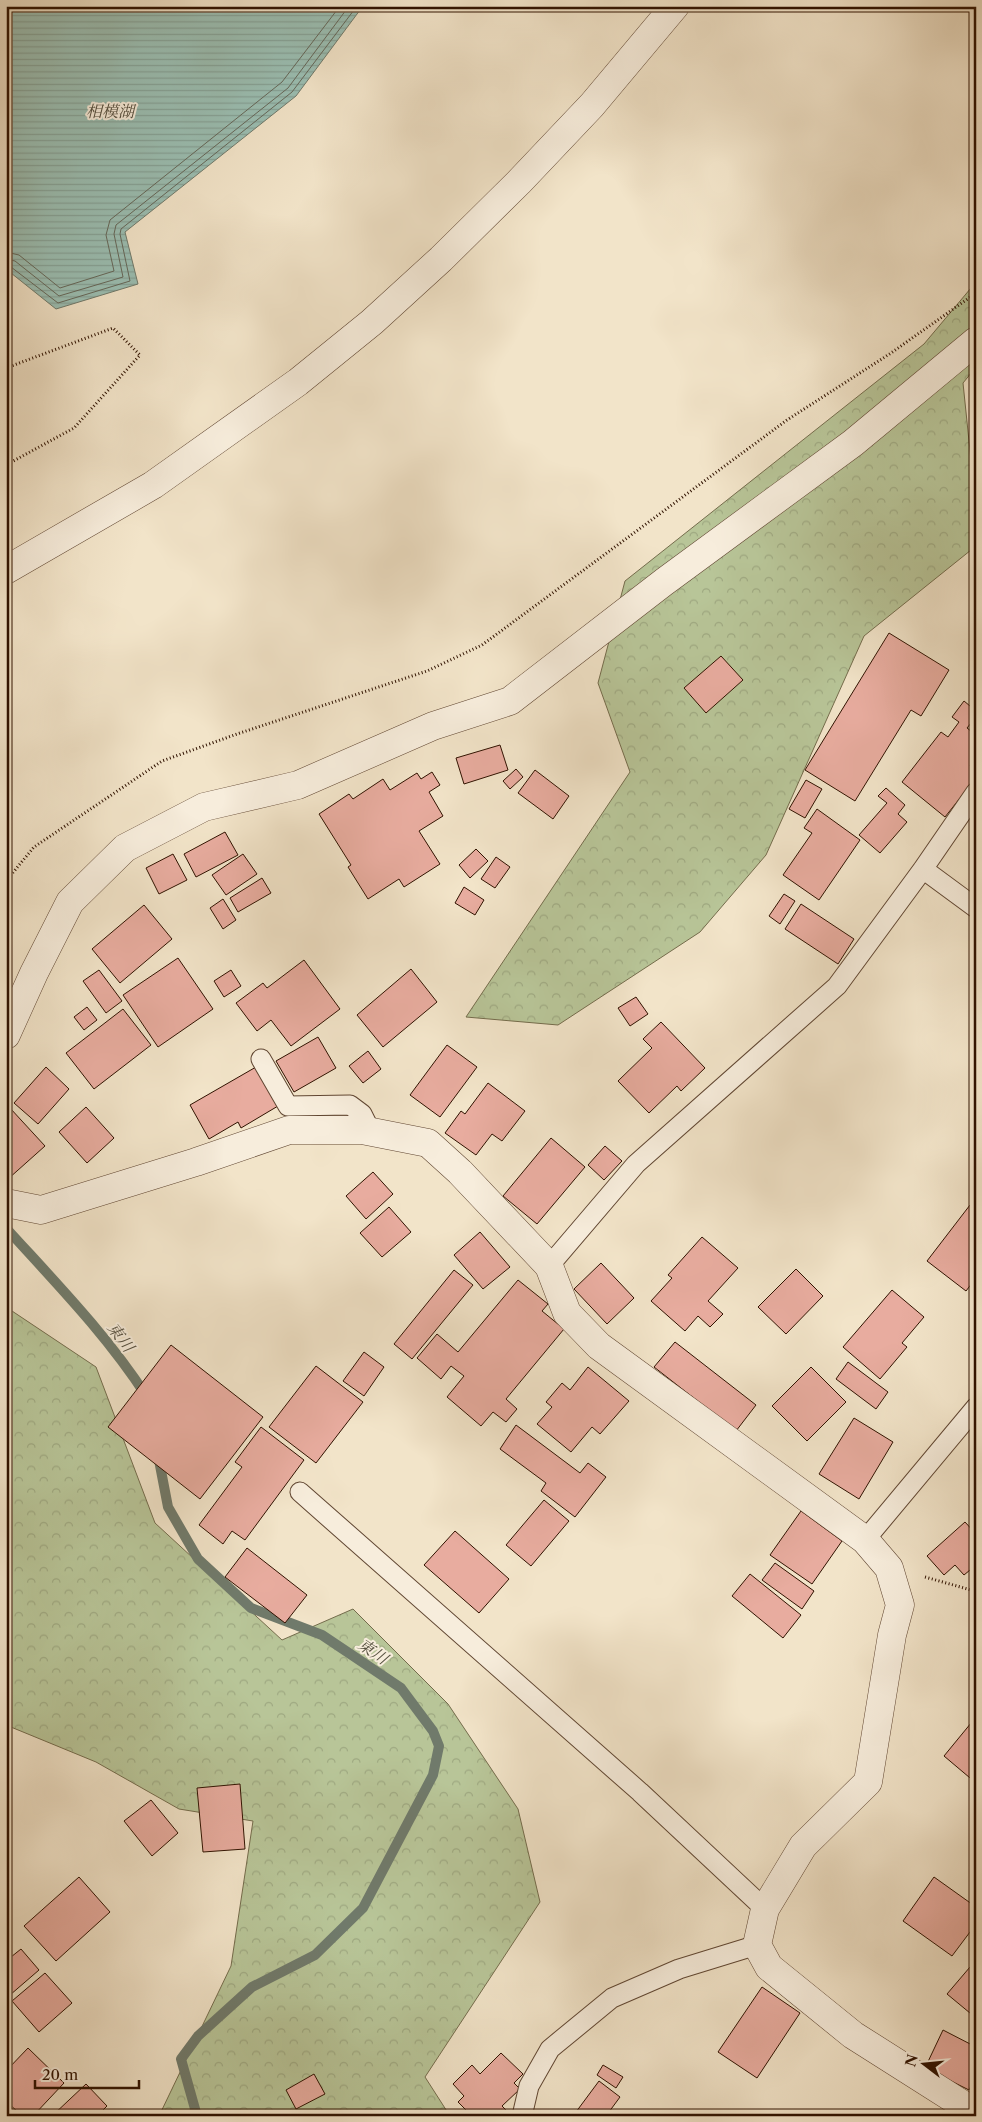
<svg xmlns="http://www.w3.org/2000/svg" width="982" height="2122" font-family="'Libre Caslon Text','Noto Serif JP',serif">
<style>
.forest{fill:url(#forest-crowns);stroke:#746c4c}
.water{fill:url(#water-rules);stroke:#707a6b}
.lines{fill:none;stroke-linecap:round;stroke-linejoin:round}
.shore{stroke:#66685a;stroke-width:1}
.stream{stroke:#707a6b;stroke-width:10}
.building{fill:#e8ac9f;stroke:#301200}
.lane-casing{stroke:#604632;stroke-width:21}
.street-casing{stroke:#604632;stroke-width:29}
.path{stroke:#301200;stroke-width:3;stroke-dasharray:1 2.5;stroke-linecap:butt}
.lane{stroke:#f7eddc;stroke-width:19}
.street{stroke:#f7eddc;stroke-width:28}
.labels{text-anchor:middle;stroke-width:4;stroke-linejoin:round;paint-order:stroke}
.water-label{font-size:16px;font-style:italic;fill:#554f3f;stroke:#f7eddc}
</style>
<defs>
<pattern id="forest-crowns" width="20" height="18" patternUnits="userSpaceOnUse" patternTransform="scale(1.25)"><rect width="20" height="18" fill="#b8c598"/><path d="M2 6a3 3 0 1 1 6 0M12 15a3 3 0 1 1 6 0" fill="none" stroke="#9ea881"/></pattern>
<pattern id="water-rules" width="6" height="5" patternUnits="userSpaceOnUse" patternTransform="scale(1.25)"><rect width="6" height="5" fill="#9bbfb3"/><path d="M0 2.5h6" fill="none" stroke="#86a398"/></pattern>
</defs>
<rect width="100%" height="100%" fill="#f2e4c9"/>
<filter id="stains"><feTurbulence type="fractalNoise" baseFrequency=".004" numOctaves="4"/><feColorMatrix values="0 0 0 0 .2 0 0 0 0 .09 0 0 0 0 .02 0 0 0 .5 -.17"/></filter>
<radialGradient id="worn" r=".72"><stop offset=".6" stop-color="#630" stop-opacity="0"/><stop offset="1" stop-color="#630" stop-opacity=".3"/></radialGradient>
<path class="forest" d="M976 282V367L963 383 976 509V546L864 636 766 855 700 932 558 1025 466 1017 630 772 598 683 625 581 924 344Z
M6 1307 96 1367 155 1523 282 1640 353 1609 448 1704 518 1809 540 1902 425 2077 450 2116H159L231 1966 253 1821 179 1809 96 1762 6 1725Z"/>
<path class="water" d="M6 6H363L296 96 125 232 138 284 56 309 6 269Z"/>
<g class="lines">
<path class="shore" d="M6 252 19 255 60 288 114 271 106 235 110 220 282 82 340 6
M6 259 15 261 59 296 123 277 114 234 116 225 288 88 349 6
M6 265 11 267 58 303 130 281 120 234 121 229 292 92 357 6"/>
<path class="stream" d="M974 6 976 8
M6 1228C55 1282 107 1335 147 1397
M158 1455 168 1507 198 1559 251 1608 322 1635 401 1688 433 1731 439 1746 433 1775 363 1908 315 1955 252 1987 198 2036 181 2059 197 2116"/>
</g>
<path class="building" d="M889 633 949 670 921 716 911 710 855 801 805 770Z
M721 656 743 680 706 713 684 688Z
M964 701 976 711V717L967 728 976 735V758L970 766 976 770V778L945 817 902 782 941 732 948 737 959 722 952 717Z
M500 745 508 770 464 784 456 758Z
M516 769 523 777 510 789 503 781Z
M535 770 569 796 553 819 518 793Z
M432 772 440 785 429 792 443 816 419 831 440 864 404 887 399 879 368 899 348 867 351 865 319 814 349 794 353 799 383 779 390 790 417 773 421 779Z
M806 780 822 789 805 818 789 809Z
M886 788 905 805 898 814 907 822 880 853 859 835 887 803 878 796Z
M817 809 860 840 819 900 783 875 812 833 804 828Z
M225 832 238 855 196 877 184 854Z
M476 849 488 861 470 878 459 865Z
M173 854 187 880 159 894 146 868Z
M243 854 257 874 226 895 212 875Z
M496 857 510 867 495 888 481 879Z
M262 878 271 893 238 912 230 898Z
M464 887 484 900 475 915 455 903Z
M784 894 795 901 780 924 769 916Z
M223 899 236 920 223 929 210 908Z
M801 904 854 939 838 964 785 929Z
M144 905 172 939 120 983 92 949Z
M178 958 213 1009 158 1047 123 995Z
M304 960 340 1009 291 1046 271 1020 257 1031 236 1003 263 983 267 988Z
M411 969 437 1002 383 1047 357 1015Z
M99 970 122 1001 106 1013 83 981Z
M231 970 241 986 224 997 214 981Z
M636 997 648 1014 630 1026 618 1008Z
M87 1007 97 1020 84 1030 74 1017Z
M123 1009 151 1045 94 1089 66 1053Z
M661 1022 705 1068 681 1091 677 1086 649 1113 618 1081 652 1048 643 1039Z
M318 1037 336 1068 294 1092 276 1061Z
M447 1045 477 1067 440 1117 410 1095Z
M368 1051 381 1069 363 1083 349 1066Z
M46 1067 69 1089 38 1124 14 1103Z
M256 1067 278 1106 241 1128 238 1122 209 1139 190 1105Z
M488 1083 525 1111 502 1141 492 1134 476 1155 445 1133 461 1111 465 1114Z
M86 1107 114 1138 87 1163 59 1132Z
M10 1108 45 1146 8 1179 6 1176V1112Z
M551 1138 585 1167 537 1224 503 1196Z
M605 1146 622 1161 604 1180 588 1165Z
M373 1172 393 1194 366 1219 346 1196Z
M970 1205 976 1210V1278L966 1291 927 1261Z
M389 1207 411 1232 382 1257 360 1233Z
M480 1232 510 1267 483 1289 454 1255Z
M702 1237 738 1268 708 1301 723 1314 710 1327 698 1316 685 1331 651 1301 672 1278 668 1275Z
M601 1263 634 1298 607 1324 574 1289Z
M796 1269 823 1296 786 1334 758 1307Z
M454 1270 473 1285 412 1359 394 1344Z
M518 1280 548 1304 542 1311 564 1329 506 1399 517 1409 506 1422 493 1412 481 1426 447 1397 464 1376 451 1366 441 1379 417 1358 437 1334 458 1352Z
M892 1290 924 1317 902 1343 907 1347 880 1379 843 1347Z
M675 1342 756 1405 736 1431 654 1367Z
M171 1345 263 1417 200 1499 108 1427Z
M364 1352 384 1367 364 1396 343 1381Z
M848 1362 888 1392 876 1409 836 1379Z
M316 1366 363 1402 316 1463 269 1427Z
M588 1367 629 1401 600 1434 592 1427 571 1452 537 1424 552 1407 546 1402 562 1383 570 1390Z
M811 1367 846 1402 807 1441 772 1406Z
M854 1418 893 1442 859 1499 819 1474Z
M516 1425 580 1473 588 1463 606 1477 575 1517 541 1491 546 1483 500 1449Z
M261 1427 304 1460 245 1540 232 1531 223 1544 199 1525 242 1467 235 1462Z
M544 1500 569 1521 531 1566 506 1545Z
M801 1511 842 1541 812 1584 770 1555Z
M965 1522 976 1534V1565L964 1575 955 1565 944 1575 927 1556Z
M455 1531 509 1579 479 1613 424 1565Z
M247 1548 307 1595 285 1623 225 1577Z
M775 1563 814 1591 802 1609 762 1580Z
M750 1574 801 1615 783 1638 732 1596Z
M976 1717V1783L944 1756Z
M240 1784 245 1849 203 1852 197 1788Z
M151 1800 178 1833 152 1856 124 1821Z
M79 1877 110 1912 56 1961 24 1926Z
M934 1877 976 1907V1924L952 1956 903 1921Z
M21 1949 39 1970 10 1995 6 1990V1961Z
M970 1967 976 1972V2018L947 1994Z
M45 1973 72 2003 39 2032 12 2001Z
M762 1987 800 2013 757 2078 718 2052Z
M943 2030 976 2047V2076L969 2090 925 2068Z
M28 2048 64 2083 33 2116H19L20 2114 6 2101V2071Z
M501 2053 523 2074 514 2083 520 2089 502 2106 512 2116H472L458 2102 464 2096 453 2084 472 2065 480 2074Z
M603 2065 623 2077 616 2088 597 2075Z
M314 2074 325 2094 296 2109 286 2090Z
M599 2081 620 2097 606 2116H573Z
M86 2084 107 2106 97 2116H52Z"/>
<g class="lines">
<defs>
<path id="lane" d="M923 869 976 908
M261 1059 288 1106 350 1105 362 1114 371 1132
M549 1266 636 1164 837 986 923 869 976 792
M300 1492 640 1792 765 1909
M865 1540 976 1407
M522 2116 529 2086 550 2049 612 1998 679 1969 757 1945"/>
<path id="street" d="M6 570 153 485 298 382 372 322 441 259 519 182 592 105 675 6
M6 1035 34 973 70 902 125 848 204 807 298 785 433 726 510 701 664 582 853 443 976 341
M6 1203 41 1210 196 1162 289 1130H362L428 1143 460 1172 549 1266 567 1313 599 1346 865 1540 889 1568 900 1605 892 1635 868 1782 803 1846 765 1909 757 1945 769 1967 853 2035 976 2113"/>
</defs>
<use href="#lane" class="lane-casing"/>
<use href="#street" class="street-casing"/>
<path class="path" d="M6 368 113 328 140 355 74 428 6 465
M6 881 34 847 162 761 237 734 427 671 482 645 787 420 891 353 976 293
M925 1577 971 1590 976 1585"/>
<use href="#lane" class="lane"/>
<use href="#street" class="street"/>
</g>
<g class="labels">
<g class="water-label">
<text x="110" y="117">相模湖</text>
<text transform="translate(121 1337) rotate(53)" y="6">東川</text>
<text transform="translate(373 1651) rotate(34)" y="6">東川</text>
</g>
</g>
<rect width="982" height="2122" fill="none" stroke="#f2e4c9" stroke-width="25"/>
<rect x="8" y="8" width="967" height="2107" fill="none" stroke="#301200" stroke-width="2.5"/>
<rect x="12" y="12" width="957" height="2097" fill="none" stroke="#301200"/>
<g transform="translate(924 2064) rotate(286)" stroke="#f7eddc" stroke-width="4" paint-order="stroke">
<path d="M0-4L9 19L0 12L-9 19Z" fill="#301200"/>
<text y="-8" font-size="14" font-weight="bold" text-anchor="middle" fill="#301200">N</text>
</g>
<path d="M35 2080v8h104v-8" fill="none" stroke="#301200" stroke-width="2.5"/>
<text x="42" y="2080" font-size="15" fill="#301200" stroke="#f7eddc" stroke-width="4" paint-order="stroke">20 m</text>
<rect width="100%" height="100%" filter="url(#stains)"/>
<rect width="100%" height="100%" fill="url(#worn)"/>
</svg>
